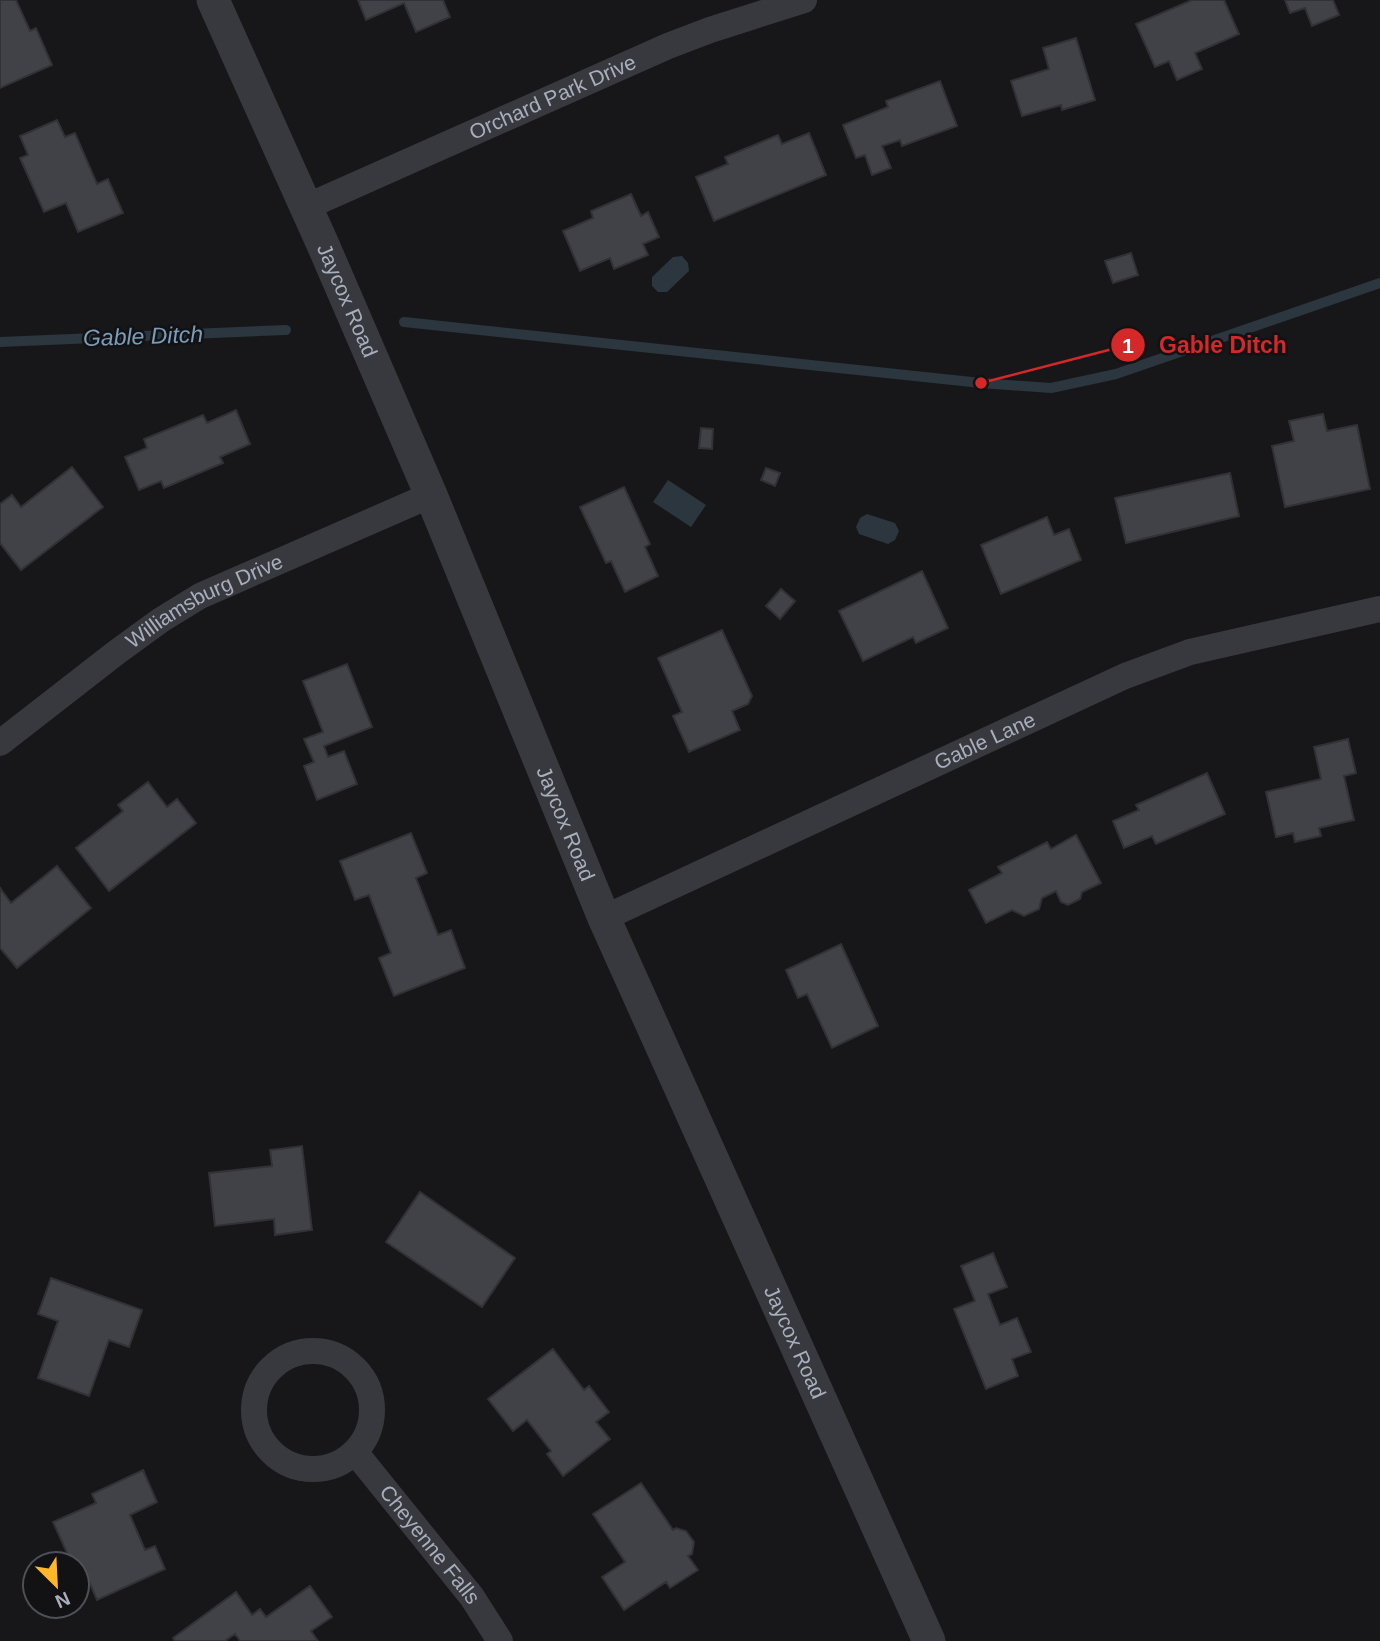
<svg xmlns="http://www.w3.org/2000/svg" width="1380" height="1641" font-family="Helvetica,sans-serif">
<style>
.water{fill:#2b363f}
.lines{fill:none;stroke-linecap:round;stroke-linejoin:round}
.stream{stroke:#2b363f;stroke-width:10}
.building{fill:#414247;stroke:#313136;stroke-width:2}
.minor{stroke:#38393f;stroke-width:26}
.tertiary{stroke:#38393f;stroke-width:33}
.labels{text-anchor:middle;stroke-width:5;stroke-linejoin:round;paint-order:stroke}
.street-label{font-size:21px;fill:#a8aebb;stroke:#121215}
.water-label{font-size:23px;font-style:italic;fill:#7b9db9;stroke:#121215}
.leader{fill:none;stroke:#d62828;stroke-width:2.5}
.callout-dot{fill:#d62828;stroke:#121215;stroke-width:2.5}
.mark-label{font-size:21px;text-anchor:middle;font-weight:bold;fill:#fff}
.callout-label{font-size:23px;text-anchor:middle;font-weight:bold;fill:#d62828;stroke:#121215;stroke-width:5;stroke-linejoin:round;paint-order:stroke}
</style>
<rect width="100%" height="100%" fill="#171719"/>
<path class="water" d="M682 256 688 263 689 271 667 292H658L652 286V277L673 257Z
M668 480 706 505 691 527 653 502Z
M867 514 895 523 899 531 895 540 888 544 859 534 856 527 860 518Z"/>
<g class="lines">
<path class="stream" d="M404 322 981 383 1051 388 1116 374 1380 283
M0 342 286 330"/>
</g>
<path class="building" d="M0 0H16L30 31 36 28 52 65 0 88Z
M358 0H443L450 17 416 32 404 3 366 20Z
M1192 0H1224L1239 34 1195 53 1202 69 1177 80 1169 61 1155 67 1136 24Z
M1285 0H1333L1339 15 1312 26 1305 8 1290 13Z
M1076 38 1095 100 1062 110 1061 105 1022 116 1011 81 1049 69 1043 48Z
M940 81 957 126 902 146 900 140 882 146 891 168 872 175 865 155 856 158 843 125 888 107 886 101Z
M57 120 65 137 75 133 97 184 108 179 123 213 78 232 66 203 44 212 20 158 28 155 20 136Z
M809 133 826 175 714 221 696 177 728 164 725 157 778 135 782 144Z
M631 194 641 216 648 212 659 237 643 244 648 255 614 269 610 258 580 271 563 231 593 218 591 211Z
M1131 253 1138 275 1113 283 1105 261Z
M236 410 250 444 220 457 223 463 164 488 161 481 139 490 125 457 147 448 144 439 203 415 207 423Z
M1323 414 1327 431 1357 425 1370 489 1285 507 1272 446 1294 441 1289 421Z
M701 428 713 429 712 449 699 448Z
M72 467 103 507 21 570 0 543V504L12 495 21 507Z
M766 468 780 473 775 486 761 480Z
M1230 473 1239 516 1126 543 1115 498Z
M624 487 650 544 645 547 658 576 625 592 611 561 606 563 580 507Z
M1047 517 1054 535 1069 529 1081 560 1001 594 981 545Z
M922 571 948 628 916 643 913 637 863 661 839 611Z
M781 589 795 601 780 619 766 606Z
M722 630 752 696 748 704 732 711 740 730 689 752 673 716 682 712 658 658Z
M347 664 372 727 324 746 328 757 344 751 357 784 317 800 304 766 314 762 304 739 323 732 303 681Z
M1348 739 1356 773 1344 776 1354 820 1319 828 1321 836 1295 842 1293 833 1276 837 1266 792 1321 779 1314 747Z
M1207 773 1225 814 1156 844 1152 836 1124 848 1113 821 1139 810 1136 805Z
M148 782 167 807 177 799 196 823 109 891 76 848 123 811 118 805Z
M411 833 427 873 416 878 438 935 451 930 465 968 394 996 379 958 391 953 369 895 355 900 340 861Z
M1076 835 1101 883 1082 892 1080 899 1068 905 1061 902 1056 891 1042 898 1039 909 1024 916 1012 910 986 923 969 890 1002 873 998 867 1047 842 1051 849Z
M57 866 91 908 17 968 0 948V888L11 903Z
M841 944 878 1026 832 1048 807 994 798 998 786 970Z
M302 1146 312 1230 275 1235 274 1219 215 1226 209 1173 272 1166 270 1150Z
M420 1192 515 1258 482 1307 386 1242Z
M993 1253 1007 1287 988 1294 1000 1325 1017 1318 1031 1352 1012 1359 1018 1376 986 1389 954 1309 975 1301 961 1266Z
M51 1278 142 1310 129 1347 109 1340 89 1396 38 1378 58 1321 38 1314Z
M553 1349 584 1390 589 1386 609 1412 596 1422 610 1439 563 1476 547 1454 551 1451 527 1420 513 1431 488 1399Z
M143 1470 157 1502 130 1515 145 1550 155 1546 165 1569 97 1600 87 1577 80 1580 77 1564H72L53 1522 96 1503 92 1494Z
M641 1483 673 1530 676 1528 686 1531 694 1542 692 1554 688 1556 698 1570 670 1588 666 1582 624 1610 602 1577 625 1562 593 1514Z
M310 1586 332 1617 311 1631 318 1641H240L235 1634 225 1641H175L173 1638 236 1592 252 1615 260 1609 266 1617Z"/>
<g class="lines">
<g class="minor">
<path id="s1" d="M306 207 668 46 710 30 804 0"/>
<path id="s2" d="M0 743 117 652 161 620 200 596 431 495"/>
<path id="s3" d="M604 918 1125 676 1190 652 1380 609"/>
<circle cx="313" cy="1410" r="59"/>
<path id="s4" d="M355 1452 472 1597 500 1641"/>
</g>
<path class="tertiary" id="s5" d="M213 0 324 247 431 495 604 918 929 1641"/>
</g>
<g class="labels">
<g class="street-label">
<text dy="7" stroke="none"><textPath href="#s1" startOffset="270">Orchard Park Drive</textPath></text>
<text dy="7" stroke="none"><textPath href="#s5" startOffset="329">Jaycox Road</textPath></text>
<text dy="7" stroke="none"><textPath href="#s2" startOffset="250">Williamsburg Drive</textPath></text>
<text dy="7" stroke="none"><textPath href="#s3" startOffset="420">Gable Lane</textPath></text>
<text dy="7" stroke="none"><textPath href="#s5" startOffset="896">Jaycox Road</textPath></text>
<text dy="7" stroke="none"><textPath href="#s5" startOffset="1463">Jaycox Road</textPath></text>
<text dy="7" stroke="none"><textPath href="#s4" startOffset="119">Cheyenne Falls</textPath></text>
</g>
<g class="water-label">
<text transform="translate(143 336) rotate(-2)" y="8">Gable Ditch</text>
</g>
</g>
<path class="leader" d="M981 383L1128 345"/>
<g class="callout-dot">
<circle cx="981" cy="383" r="7"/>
<circle cx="1128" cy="345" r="18"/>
</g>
<g class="mark-label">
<text x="1128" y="353">1</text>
</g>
<g class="callout-label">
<text x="1223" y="353">Gable Ditch</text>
</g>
<g transform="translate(56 1585) rotate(156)"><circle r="33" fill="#121215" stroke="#4e5057" stroke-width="2"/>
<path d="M0-5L12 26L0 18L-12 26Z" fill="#ffb629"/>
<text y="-10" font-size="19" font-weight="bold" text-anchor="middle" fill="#a8aebb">N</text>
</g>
</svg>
